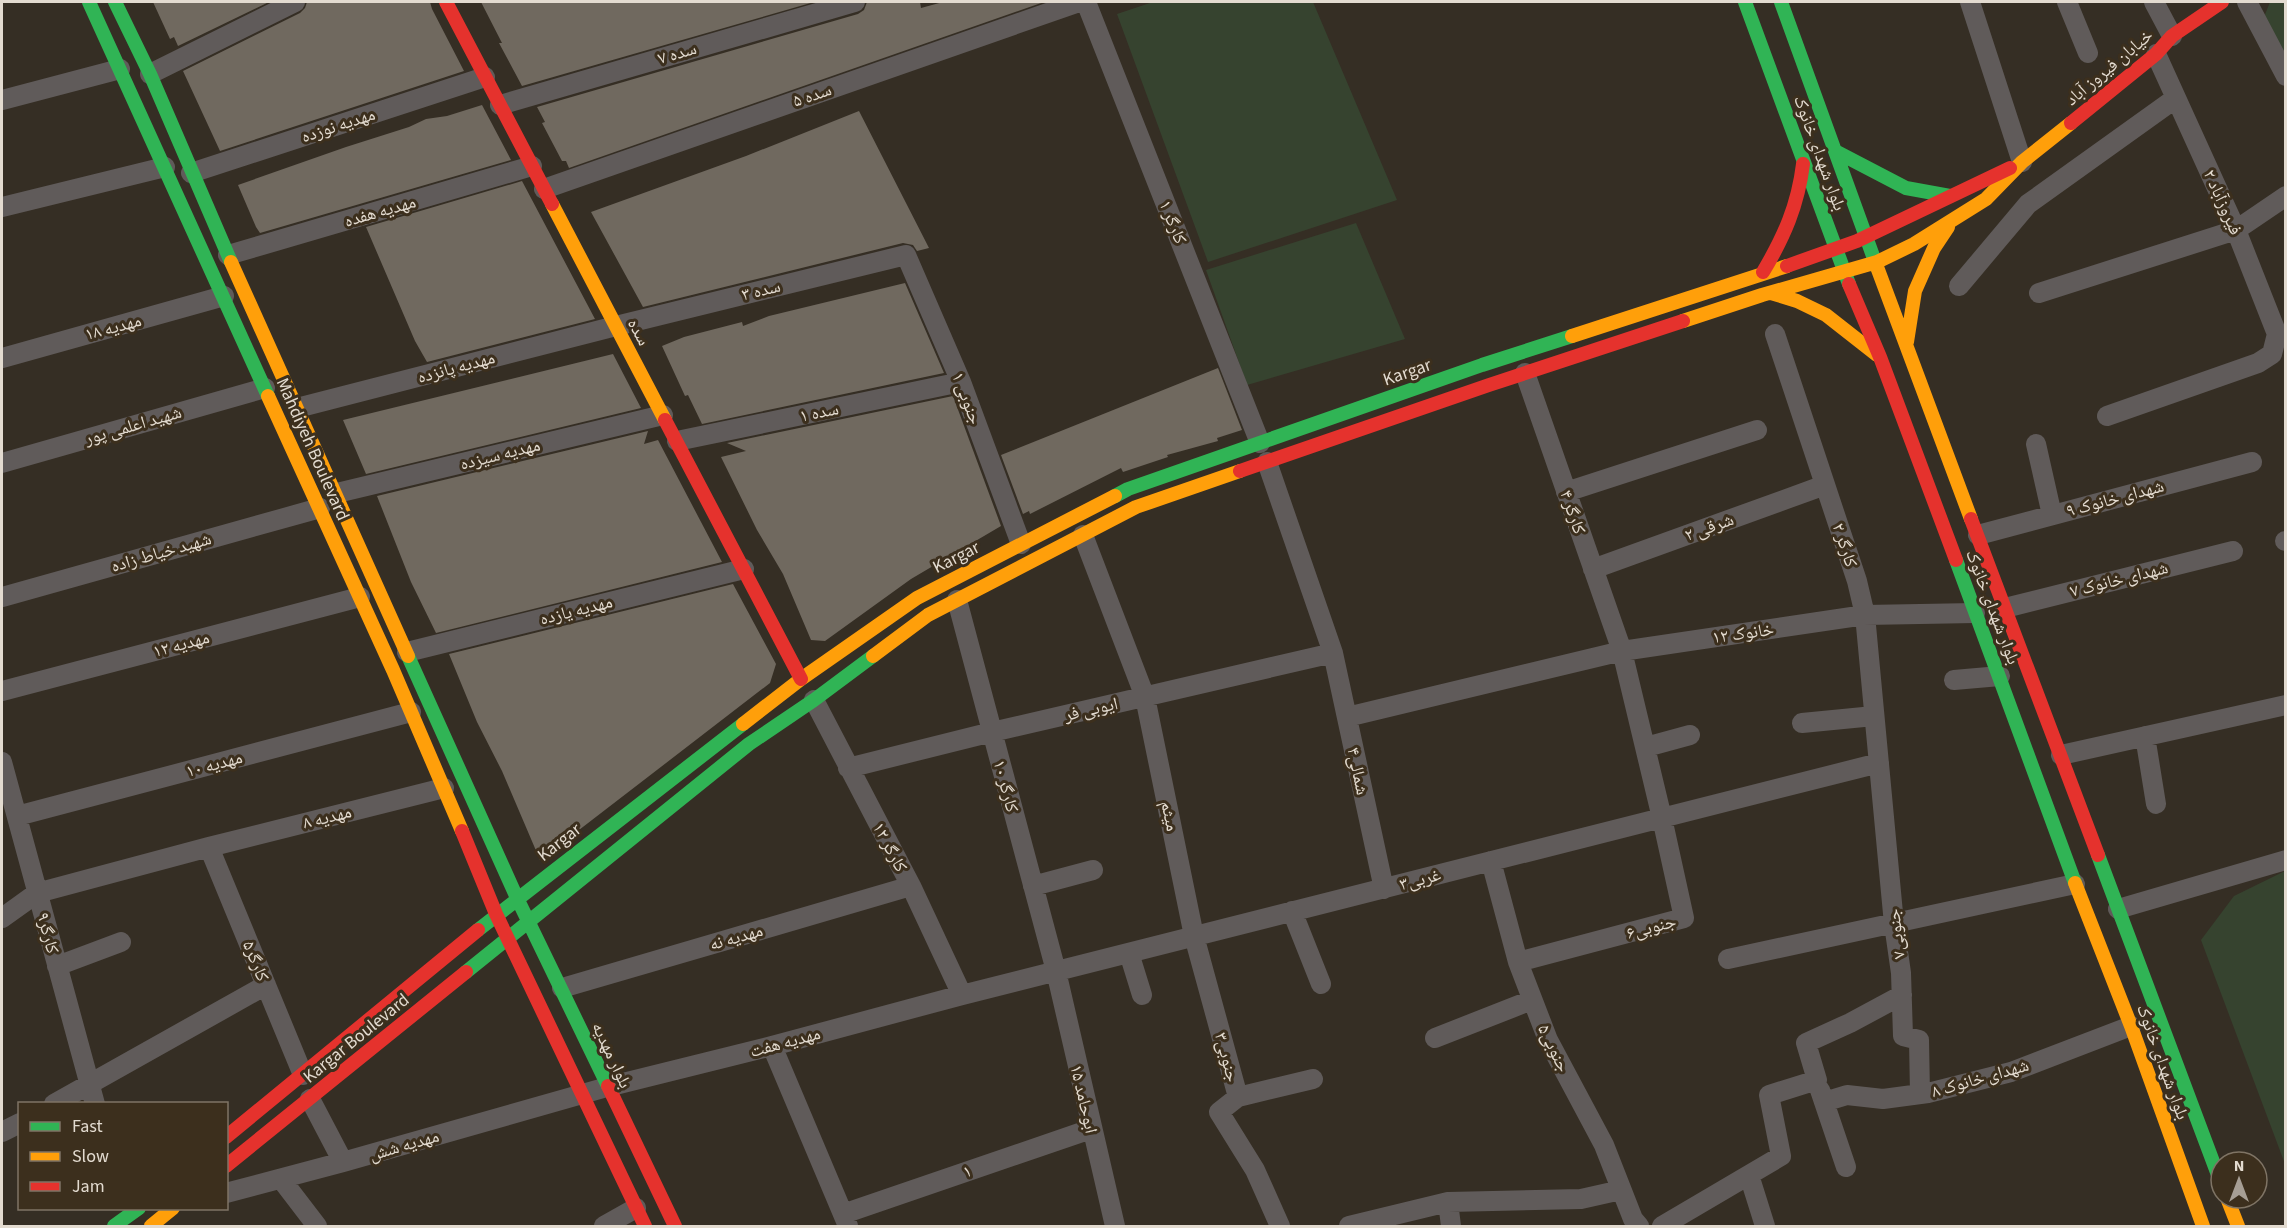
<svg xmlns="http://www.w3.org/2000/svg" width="2287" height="1228" font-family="'Source Sans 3','Noto Naskh Arabic',sans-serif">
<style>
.green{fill:#36432f}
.building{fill:#70695f}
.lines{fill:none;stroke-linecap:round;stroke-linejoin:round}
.street{stroke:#605b5a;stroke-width:20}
.fast{stroke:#30b455;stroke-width:14}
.slow{stroke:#ff9f0a;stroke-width:14}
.jam{stroke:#e5322d;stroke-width:14}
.labels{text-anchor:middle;stroke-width:6;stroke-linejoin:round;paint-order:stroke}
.street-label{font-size:18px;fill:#e3dbd0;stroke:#3c2f1d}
</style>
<rect width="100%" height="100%" fill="#352e24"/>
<path class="green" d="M1153 2H1313L1397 200 1208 262 1117 14Z
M2270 2H2285V56L2264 17Z
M1356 223 1405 339 1247 385 1206 270Z
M2285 871V1164L2201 940 2234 896Z"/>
<path class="building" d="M153 2H269L178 46 174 37 170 39Z
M307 2H430L432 9 464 71 220 151 183 71 300 13 305 8Z
M481 2H814L522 86 499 43H502Z
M867 2H920L921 8 943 2H1044L569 168 566 161H562L542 123 545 122 537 107 858 14 864 10Z
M482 105 511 160 260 233 256 227 238 185 346 147 409 127 426 119 447 116Z
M859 111 929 248 917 251 913 245 903 243 643 307 591 212 746 156Z
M522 181 595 319 427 362 415 341 366 227Z
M905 283 944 373 702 424 688 395 685 396 662 346 684 337 742 322 743 326 769 316Z
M613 354 641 408 366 474 343 420Z
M1218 368 1242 430 1217 438 1218 441 1167 455 1168 457 1123 472 1121 468 1030 514 1029 511 1023 514 1001 455Z
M953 396 1001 526 911 579 825 641 811 640 783 574 757 530 721 457 746 451 727 443Z
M648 431 644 444 658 440 722 562 436 633 411 582 377 496Z
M733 584 776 664 770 683 540 860 502 771 477 722 449 654Z"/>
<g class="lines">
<path class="street" d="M1086 2 1260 443
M1970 2 2022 162
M2067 2 2088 53
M2154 2 2172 36
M2247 2 2286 76
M150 74 295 2
M2 100 120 69
M500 105 855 2
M191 173 485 77
M544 189 1079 2
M2 207 165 167
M228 255 532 166
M1959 286 2028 204 2176 98
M2039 293 2236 230 2286 196
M1775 334 1857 581 1865 615 1894 924 1901 973 1903 1036 1919 1040 1920 1094
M2 358 224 296
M297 408 616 326 906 255 961 382 1021 544
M2107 416 2258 363 2272 354 2277 334 2236 230 2156 54
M677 441 961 382
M2036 444 2052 515
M1267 462 1333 653 1384 889
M2 463 265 388
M1566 492 1757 430
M337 493 663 415
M1083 535 1145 697 1194 936 1238 1097 1219 1112 1255 1170 1280 1226
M1978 535 2252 462
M2285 541H2286
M1593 569 1825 485
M2 597 320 508
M957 600 1056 971 1115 1226
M2005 608 2233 551
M407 652 744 569
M1954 680 2000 676
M2 691 360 597
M814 700 911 886 962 995
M1347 717 1622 651 1865 615 1975 613
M1802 723 1874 716
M2145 736 2156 804
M1646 747 1690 735
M2061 755 2286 705
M2 762 95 1104
M848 768 992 732 1333 653
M17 816 411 712
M209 847 303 1075
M1491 861 1518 962 1548 1040 1604 1145 1633 1219 1639 1226
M1033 886 1093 870
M2118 909 2286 860
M1292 911 1321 984
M2 918 37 893 209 847 444 788
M1129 953 1142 995
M1728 959 2075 884
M1518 962 1684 918 1662 818 1622 651 1525 373
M57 966 121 942
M562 988 911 886
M1435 1038 1532 1000
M772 1046 848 1226
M1820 1090 1846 1167
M1238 1097 1313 1079
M310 1099 343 1162
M1824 1102 1847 1095 1883 1099 1928 1093 2011 1072 2131 1026
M54 1104 266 985
M2 1132 20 1123
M1749 1175 1765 1226
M281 1179 317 1226
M226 1193 343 1162 607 1087 772 1046 962 995 1879 763
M843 1214 1091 1129
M604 1226 636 1208
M1349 1226 1448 1202
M1451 1226 1448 1202 1581 1199 1621 1190
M1662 1226 1781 1156 1769 1095 1817 1080 1806 1043 1850 1023 1902 995"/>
<path class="fast" d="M89 2 268 396
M115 2 150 74 231 262
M1745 2 1849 284
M1781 2 1877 267
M1835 151 1906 188 1950 196
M1115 496 1128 489 1482 365 1572 336
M1956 560 2075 883
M408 656 517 898 608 1086
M2098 855 2221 1183
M478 930 743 724
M466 972 749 744 814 700 873 656
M114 1226 139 1208"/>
<path class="slow" d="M552 204 665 420
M231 262 408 656
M1877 267 1971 519
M1771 293 1797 301 1826 315 1877 355
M1683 321 1762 295 1877 262 1914 244 1986 199 2022 162 2071 123
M1572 336 1787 266
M1907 342 1915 291 1934 248 1948 227
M268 396 393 670 462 831
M873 656 928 615 1136 507 1240 471
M743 724 801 679 917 598 1115 496
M2075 883 2131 1026 2203 1226
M2227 1198 2238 1226
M151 1226 173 1208"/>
<path class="jam" d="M446 2 552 204
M2071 123 2156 54 2172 36 2222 2
M1787 266 1857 241 2010 168
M1763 272C1784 237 1798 205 1803 164
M1849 284 1880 357 1956 560
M665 420 801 679
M1240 471 1489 385 1683 321
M1971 519 2098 855
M462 831 496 914 645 1226
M608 1086 675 1226
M226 1137 478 930
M226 1166 466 972"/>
</g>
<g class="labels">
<g class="street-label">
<text transform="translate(677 53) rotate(-16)" y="6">سده ۷</text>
<text transform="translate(2109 67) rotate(-40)" y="6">خیابان فیروز آباد</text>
<text transform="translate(812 95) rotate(-19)" y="6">سده ۵</text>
<text transform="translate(338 125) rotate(-18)" y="6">مهدیه نوزده</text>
<text transform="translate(1820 153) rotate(70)" y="6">بلوار شهدای خانوک</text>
<text transform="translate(2223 202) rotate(66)" y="6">فیروزآباد ۲</text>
<text transform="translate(380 211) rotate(-16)" y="6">مهدیه هفده</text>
<text transform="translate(1173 222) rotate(68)" y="6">کارگر ۱</text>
<text transform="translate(761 290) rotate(-14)" y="6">سده ۳</text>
<text transform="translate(113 327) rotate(-15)" y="6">مهدیه ۱۸</text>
<text transform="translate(639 332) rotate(62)" y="6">سده</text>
<text transform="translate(456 367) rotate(-15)" y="6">مهدیه پانزده</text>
<text transform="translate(1407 372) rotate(-19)" y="6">Kargar</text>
<text transform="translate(967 398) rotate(69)" y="6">۱ جنوبی</text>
<text transform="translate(819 412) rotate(-12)" y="6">سده ۱</text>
<text transform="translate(133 425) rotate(-16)" y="6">شهید اعلمی پور</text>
<text transform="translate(313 449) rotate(66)" y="6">Mahdiyeh Boulevard</text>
<text transform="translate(500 454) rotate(-14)" y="6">مهدیه سیزده</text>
<text transform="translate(2115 498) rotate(-15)" y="6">شهدای خانوک ۹</text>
<text transform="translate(1573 512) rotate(71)" y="6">کارگر ۴</text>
<text transform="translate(1709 527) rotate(-20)" y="6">شرقی ۲</text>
<text transform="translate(1845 545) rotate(72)" y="6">کارگر ۲</text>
<text transform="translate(161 552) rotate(-16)" y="6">شهید خیاط زاده</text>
<text transform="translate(956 557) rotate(-27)" y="6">Kargar</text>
<text transform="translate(2119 579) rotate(-14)" y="6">شهدای خانوک ۷</text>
<text transform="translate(1993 607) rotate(69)" y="6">بلوار شهدای خانوک</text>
<text transform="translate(576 610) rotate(-14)" y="6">مهدیه یازده</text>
<text transform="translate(1743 633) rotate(-8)" y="6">خانوک ۱۲</text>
<text transform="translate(181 644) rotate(-15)" y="6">مهدیه ۱۲</text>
<text transform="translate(1091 709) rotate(-13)" y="6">ایوبی فر</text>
<text transform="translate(214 764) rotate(-15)" y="6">مهدیه ۱۰</text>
<text transform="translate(1358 771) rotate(78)" y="6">شمالی۴</text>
<text transform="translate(1006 786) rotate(75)" y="6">کارگر ۱۰</text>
<text transform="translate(1170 816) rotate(78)" y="6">میثم</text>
<text transform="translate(327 817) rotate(-14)" y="6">مهدیه ۸</text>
<text transform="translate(559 842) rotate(-38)" y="6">Kargar</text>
<text transform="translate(890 847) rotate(62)" y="6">کارگر ۱۲</text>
<text transform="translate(1420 879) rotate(-15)" y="6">غربی۳</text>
<text transform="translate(1651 927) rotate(-15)" y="6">جنوبی۶</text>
<text transform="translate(48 933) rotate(75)" y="6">کارگر۹</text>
<text transform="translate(1896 934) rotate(-97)" y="6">جنوبی۷</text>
<text transform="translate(736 937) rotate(-16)" y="6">مهدیه نه</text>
<text transform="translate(256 961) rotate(68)" y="6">کارگر۵</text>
<text transform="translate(356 1038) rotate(-39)" y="6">Kargar Boulevard</text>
<text transform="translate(785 1042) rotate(-15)" y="6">مهدیه هفت</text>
<text transform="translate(1554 1048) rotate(64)" y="6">جنوبی۵</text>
<text transform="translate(612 1055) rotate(65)" y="6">بلوار مهدیه</text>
<text transform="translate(1227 1057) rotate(75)" y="6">جنوبی۳</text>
<text transform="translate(2163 1062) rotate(70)" y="6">بلوار شهدای خانوک</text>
<text transform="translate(1980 1078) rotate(-16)" y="6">شهدای خانوک ۸</text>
<text transform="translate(1084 1099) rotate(77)" y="6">ابوحامد ۱۵</text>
<text transform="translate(404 1145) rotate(-16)" y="6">مهدیه شش</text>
<text transform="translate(967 1171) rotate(-19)" y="6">۱</text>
</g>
</g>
<rect width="2287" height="1228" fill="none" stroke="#e3dbd0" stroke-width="6"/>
<rect x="18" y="1102" width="210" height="108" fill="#3c2f1d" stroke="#7f7465" stroke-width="1.5"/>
<rect x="30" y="1122" width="30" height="9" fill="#30b455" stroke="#7f7465" stroke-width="1.5"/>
<text x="72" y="1132" font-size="18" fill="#e3dbd0">Fast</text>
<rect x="30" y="1152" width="30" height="9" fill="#ff9f0a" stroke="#7f7465" stroke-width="1.5"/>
<text x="72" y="1162" font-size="18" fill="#e3dbd0">Slow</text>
<rect x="30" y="1182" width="30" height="9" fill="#e5322d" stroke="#7f7465" stroke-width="1.5"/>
<text x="72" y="1192" font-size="18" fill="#e3dbd0">Jam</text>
<g transform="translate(2239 1180)"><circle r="28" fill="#3c2f1d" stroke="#7f7465" stroke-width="1.5"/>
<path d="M0-4.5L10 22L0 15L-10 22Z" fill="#a69e94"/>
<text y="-9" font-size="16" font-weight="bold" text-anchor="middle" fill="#e3dbd0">N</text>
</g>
</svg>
